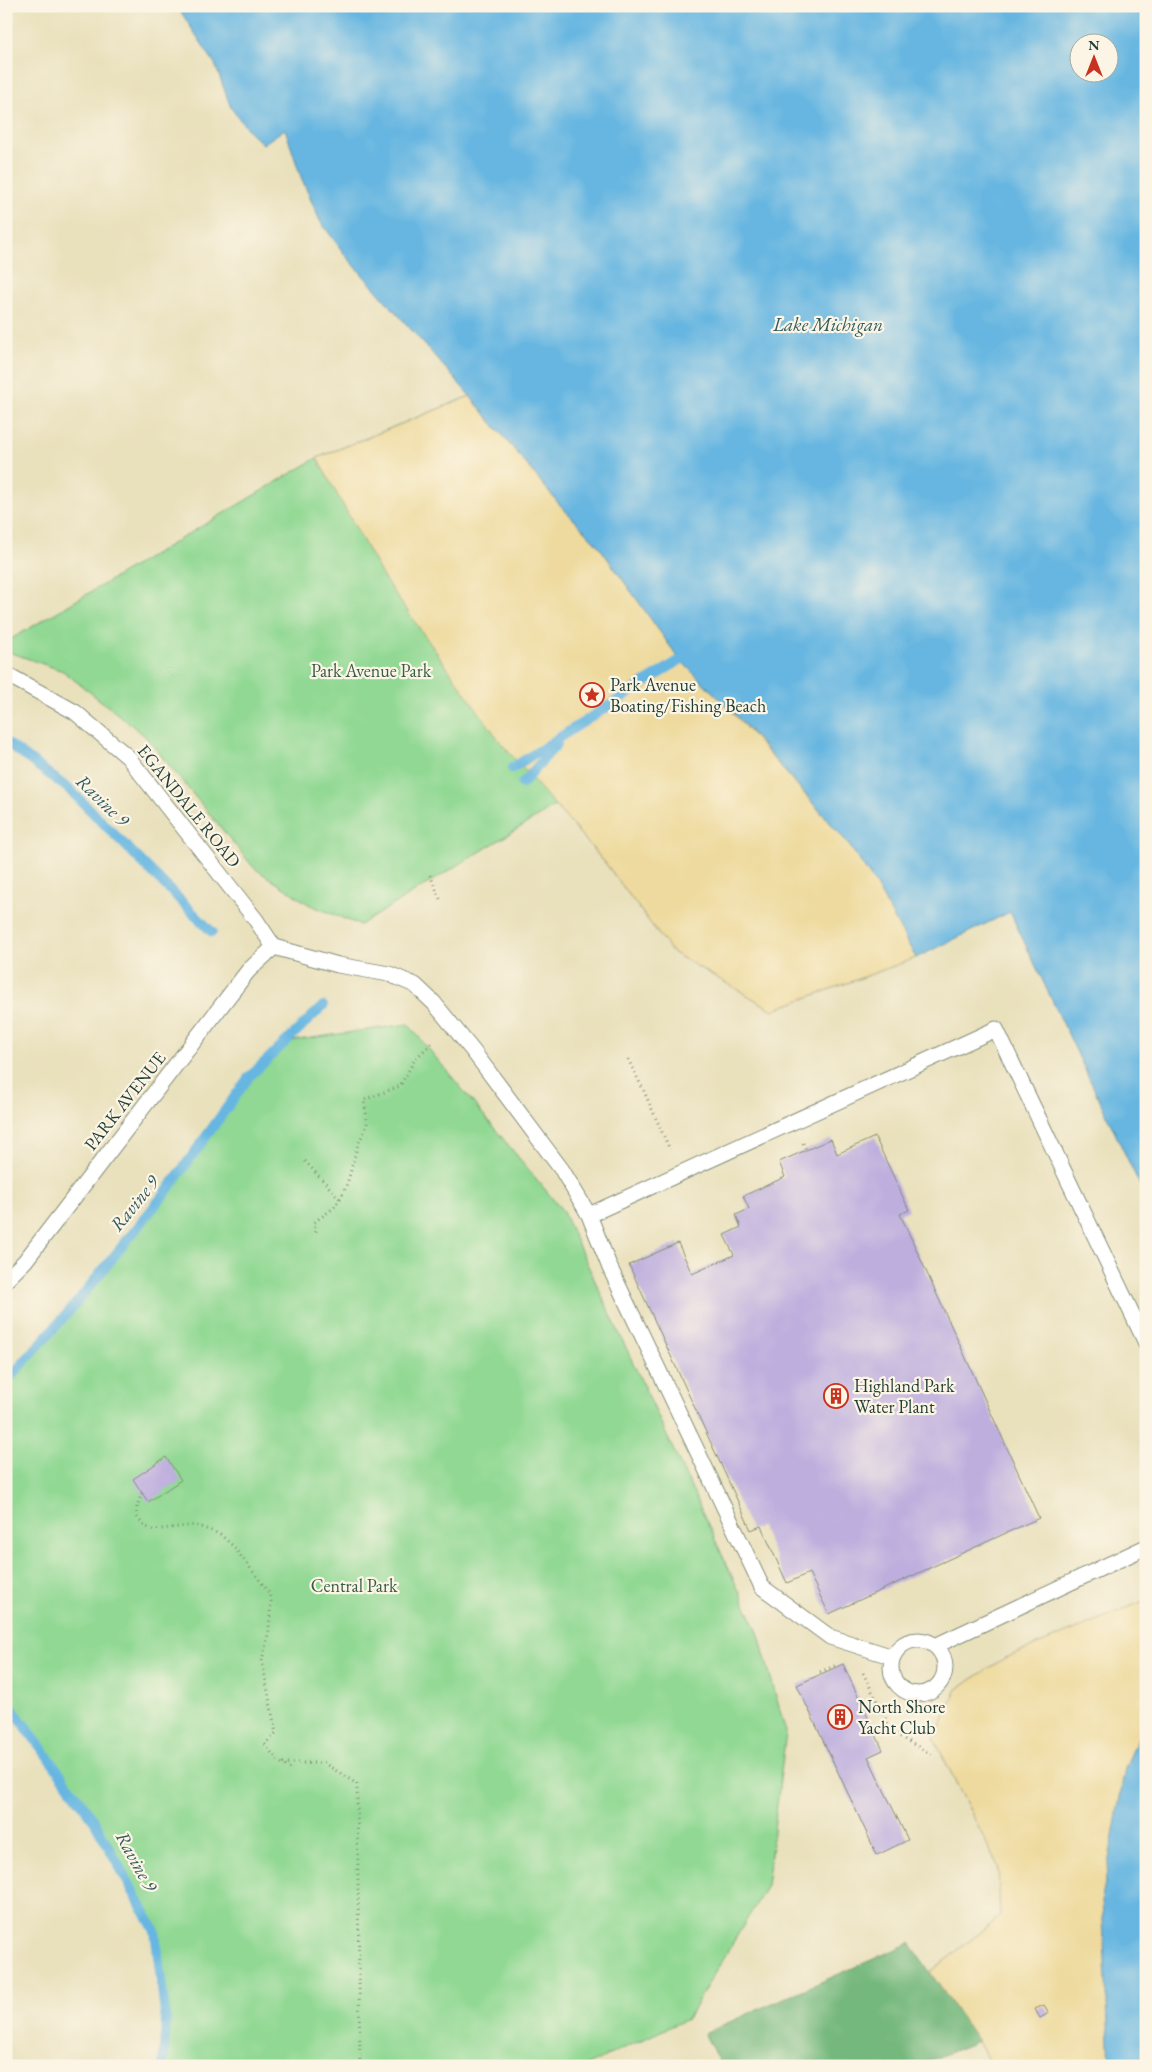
<svg xmlns="http://www.w3.org/2000/svg" width="1152" height="2072" font-family="'EB Garamond',serif">
<style>
.green{fill:#90d893;stroke:#588a64}
.forest{fill:#74b87d;stroke:#4a7a58}
.sand{fill:#eeda9e;stroke:#868c69}
.water{fill:#66b6e1;stroke:#427a8a;fill-rule:evenodd}
.lines{fill:none;stroke-linecap:round;stroke-linejoin:round}
.stream{stroke:#66b6e1;stroke-width:10}
.building{fill:#bdaede}
.service-casing{stroke:#848e78;stroke-width:17}
.path{stroke:#848e78;stroke-width:3;stroke-dasharray:1 4;stroke-linecap:butt}
.service{stroke:#fff;stroke-width:15}
.labels{text-anchor:middle;stroke-width:4.5;stroke-linejoin:round;paint-order:stroke}
.park-label{font-size:18px;fill:#365c47;stroke:#fcf5e5}
.poi-label{font-size:18px;fill:#1f3d34;stroke:#fcf5e5;text-anchor:start}
.street-label{font-size:18px;fill:#1f3d34;stroke:#fcf5e5}
.water-label{font-size:19px;font-style:italic;fill:#315b5f;stroke:#fcf5e5}
</style>
<rect width="100%" height="100%" fill="#fcf5e5"/>
<filter id="ink" filterUnits="userSpaceOnUse"><feTurbulence type="fractalNoise" baseFrequency=".02" numOctaves="2"/><feDisplacementMap in="SourceGraphic" scale="10" xChannelSelector="R" yChannelSelector="G"/><feConvolveMatrix kernelMatrix="1 2 1 2 8 2 1 2 1" color-interpolation-filters="sRGB"/></filter>
<filter id="wash" filterUnits="userSpaceOnUse"><feTurbulence type="fractalNoise" baseFrequency=".0096" numOctaves="4" result="noise"/><feDisplacementMap in="SourceGraphic" scale="20" xChannelSelector="R" yChannelSelector="G"/><feGaussianBlur stdDeviation="1.12" result="paint"/><feColorMatrix in="noise" values="0 0 0 0 0 0 0 0 0 0 0 0 0 0 0 0 0 1.4 0 .05"/><feComposite in="paint" operator="in"/></filter>
<g filter="url(#wash)">
<rect width="100%" height="100%" fill="#e9e0bc"/>
<path class="green" d="M470 396 560 505 598 545 680 660 724 703 360 925 310 905 254 868 144 735 63 671 6 651V642L317 458Z
M408 1024 562 1210 758 1632 786 1732 767 1886 687 2019 585 2066H163L166 2021 155 1931 92 1817 6 1700V1382L73 1307 166 1192 249 1077 284 1042Z"/>
<path class="forest" d="M910 1943 978 2041 917 2066H721L704 2033Z"/>
<path class="sand" d="M470 396 560 505 598 545 680 660 724 703 847 842 876 885 916 958 773 1010 672 952 606 864 501 743 383 577 317 458Z
M1146 1600V1720L1125 1768 1110 2066H991L978 2041 930 1972 1000 1917 998 1866 934 1739 957 1689 1003 1659Z"/>
<path class="water" d="M177 6H1146V1198L1010 912 916 958 876 885 847 842 738 717 680 660 598 545 560 505 470 396 346 256 320 221 301 177 285 129 263 144 249 131 231 108 215 64ZM1080 42H1110V72H1080Z
M1146 1720V2066H1110L1102 1899 1125 1768Z"/>
<g class="lines">
<path class="stream" d="M6 742 70 790 212 932
M512 768 680 660
M522 784 557 744
M6 1382 73 1307 166 1192 249 1077 323 1006
M6 1700 92 1817 155 1931 166 2021 163 2066"/>
</g>
<g id="blocks">
<path class="building" d="M875 1137 909 1210 900 1214 1039 1518 829 1614 809 1573 787 1583 761 1526 751 1530 629 1265 678 1243 692 1274 734 1255 724 1235 741 1227 736 1215 749 1209 743 1196 785 1177 779 1162 831 1139 837 1154Z
M166 1457 181 1480 148 1502 133 1479Z
M843 1664 883 1750 868 1757 908 1840 877 1855 797 1685Z
M1044 2005 1049 2013 1040 2018 1035 2009Z"/>
</g>
</g>
<g filter="url(#ink)">
<use href="#blocks" fill-opacity="0" stroke="#848e78" stroke-width="1"/>
<g class="lines">
<defs>
<path id="service" d="M6 674 75 712 128 757 256 920 274 947
M274 947 338 965 389 974 415 985 434 1003 473 1051 562 1170 589 1215 610 1268 762 1587 830 1637 893 1657
M589 1215 996 1029 1146 1343
M6 1280 25 1261 248 971 274 947
M891 1667a27 27 0 1 1 54 0a27 27 0 1 1-54 0Z
M935 1646 1146 1547"/>
</defs>
<use href="#service" class="service-casing"/>
<path class="path" d="M430 875 441 901
M628 1059 643 1089 670 1150
M803 1143 806 1150
M305 1161 340 1199
M316 1232 314 1223C321 1216 329 1213 335 1206 349 1189 350 1169 357 1148 359 1140 366 1131 367 1123 367 1116 365 1107 364 1100L400 1086 415 1059 433 1042
M142 1493 137 1506V1517L144 1526 153 1530 195 1525 220 1534 233 1546 268 1591 271 1601 269 1630 262 1661 276 1733 265 1744 277 1760 290 1769
M820 1672 837 1665
M863 1673 892 1732 932 1755
M283 1763H324L357 1784 360 2066"/>
<use href="#service" class="service"/>
</g>
</g>
<defs>
<symbol id="sight-ring" viewBox="-11 -11 22 22"><circle r="9.5" fill="#fcf5e5" stroke="#c8321e" stroke-width="1.5"/><path d="M0-6L1.8-2.2L6-1.7L2.9 1.2L3.7 5.4L0 3.3L-3.7 5.4L-2.9 1.2L-6-1.7L-1.8-2.2Z" fill="#c8321e"/></symbol>
<symbol id="building-ring" viewBox="-11 -11 22 22"><circle r="9.5" fill="#fcf5e5" stroke="#c8321e" stroke-width="1.5"/><path d="M-4-6H4V6H1V3H-1V6H-4ZM-2.5-4.3h1.7v1.8h-1.7ZM.8-4.3h1.7v1.8H.8ZM-2.5-1h1.7V.8h-1.7ZM.8-1h1.7V.8H.8Z" fill="#c8321e"/></symbol>
</defs>
<g fill-rule="evenodd">
<use href="#sight-ring" x="578" y="681" width="28" height="28"/>
<use href="#building-ring" x="822" y="1382" width="28" height="28"/>
<use href="#building-ring" x="826" y="1703" width="28" height="28"/>
</g>
<g class="labels">
<g class="park-label">
<text x="371" y="677">Park Avenue Park</text>
<text x="354" y="1592">Central Park</text>
</g>
<g class="poi-label">
<text x="610" y="691">Park Avenue<tspan x="610" dy="21">Boating/Fishing Beach</tspan></text>
<text x="854" y="1392">Highland Park<tspan x="854" dy="21">Water Plant</tspan></text>
<text x="858" y="1713">North Shore<tspan x="858" dy="21">Yacht Club</tspan></text>
</g>
<g class="street-label">
<text transform="translate(189 806) rotate(51)" y="6">EGANDALE ROAD</text>
<text transform="translate(125 1101) rotate(-52)" y="6">PARK AVENUE</text>
</g>
<g class="water-label">
<text x="828" y="331">Lake Michigan</text>
<text transform="translate(103 800) rotate(44)" y="7">Ravine 9</text>
<text transform="translate(134 1203) rotate(-51)" y="7">Ravine 9</text>
<text transform="translate(137 1861) rotate(61)" y="7">Ravine 9</text>
</g>
</g>
<rect width="1152" height="2072" fill="none" stroke="#fcf5e5" stroke-width="25"/>
<g transform="translate(1094 58)"><circle r="24" fill="#fcf5e5" stroke="#a4ab9e"/>
<path d="M0-4L9 19L0 12L-9 19Z" fill="#c8321e"/>
<text y="-8" font-size="14" font-weight="bold" text-anchor="middle" fill="#1f3d34">N</text>
</g>
</svg>
